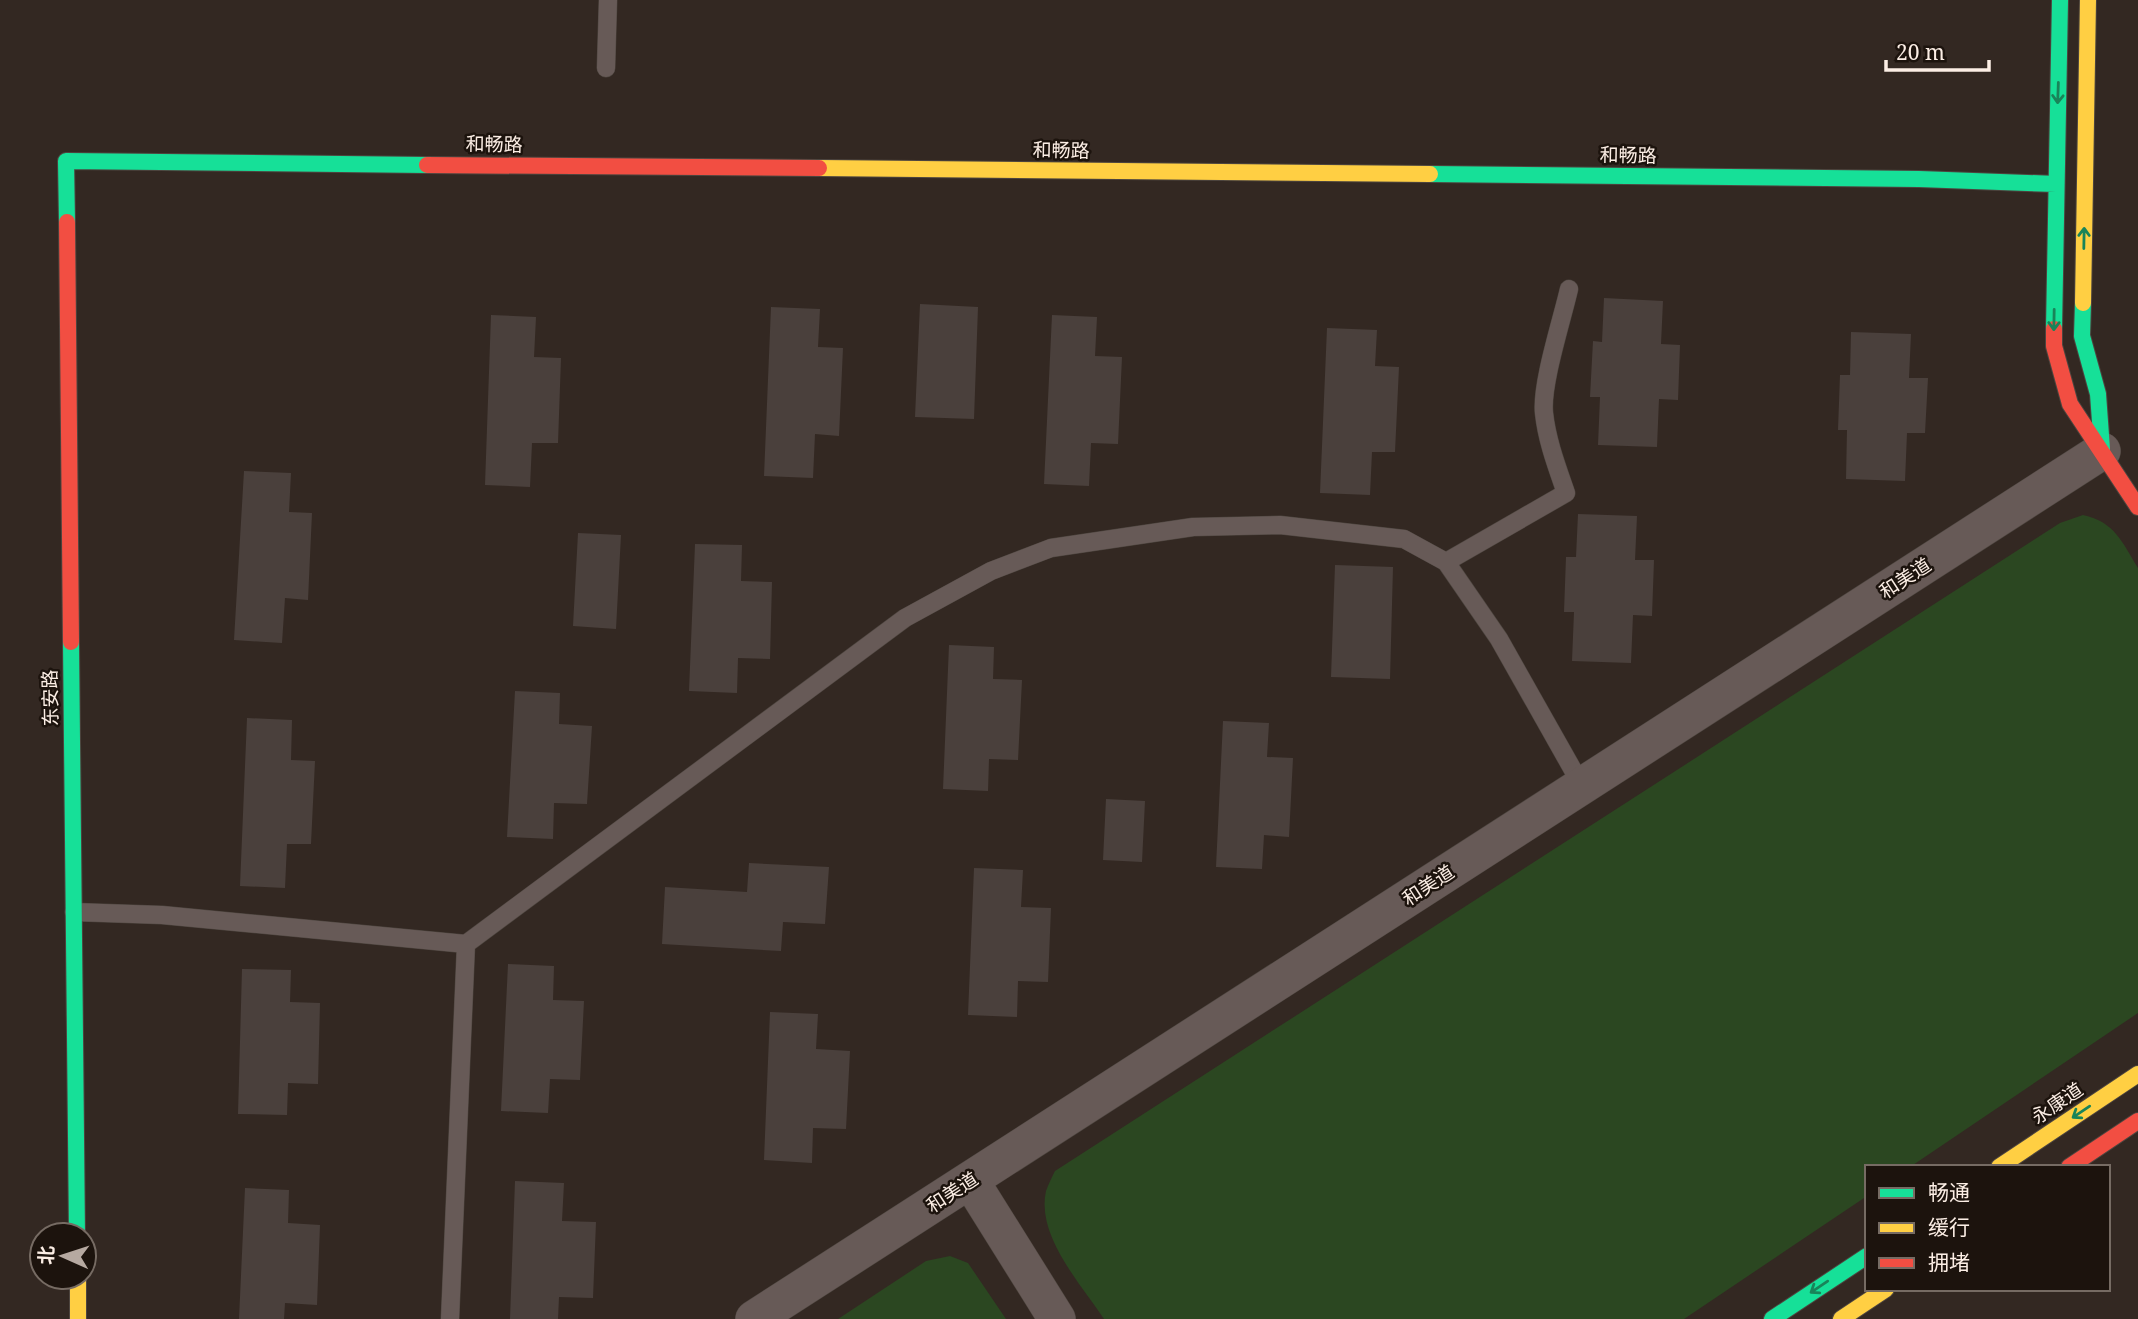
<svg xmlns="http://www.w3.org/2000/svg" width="2138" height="1319" font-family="'Noto Serif','Noto Sans SC',serif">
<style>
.green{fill:#2b4721}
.building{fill:#4a403c}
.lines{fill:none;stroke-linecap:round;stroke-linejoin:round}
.lane-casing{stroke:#4d453f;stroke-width:19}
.street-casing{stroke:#4d453f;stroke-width:38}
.fast-casing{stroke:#4d453f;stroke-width:18}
.slow-casing{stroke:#4d453f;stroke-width:18}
.jam-casing{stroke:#4d453f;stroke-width:18}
.lane{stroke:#675a57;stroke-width:18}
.street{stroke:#675a57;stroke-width:37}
.fast{stroke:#16e098;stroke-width:16}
.slow{stroke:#ffcf43;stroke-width:16}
.jam{stroke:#f24e42;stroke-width:16}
.oneway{stroke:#198459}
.labels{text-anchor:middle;stroke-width:5;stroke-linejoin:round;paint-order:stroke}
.street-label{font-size:19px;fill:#fceee5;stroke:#1c130d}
</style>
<rect width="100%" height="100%" fill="#332822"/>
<path class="green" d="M2083 515C2115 522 2122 542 2138 568V1013L1910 1167H1867V1196L1684 1319H1104C1081 1284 1036 1236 1046 1191 1048 1185 1052 1177 1055 1171L2060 523Z
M950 1256 968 1263 1006 1319H838L926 1261Z"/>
<path class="building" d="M1604 298 1663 301 1661 344 1680 345 1678 400 1659 399 1657 447 1598 445 1600 397H1590L1593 341 1602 342Z
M920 304 978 307 974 419 915 417Z
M771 307 820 309 818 347 843 348 839 436 815 434 813 478 764 476Z
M491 315 536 317 534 357 561 358 558 443H532L530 487 485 485Z
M1052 315 1097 317 1095 356 1122 357 1118 444 1091 443 1089 486 1044 484Z
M1327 328 1377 330 1375 366 1399 367 1395 452H1372L1370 495 1320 493Z
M1851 332 1911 334 1909 378H1928L1925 433H1907L1905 481 1846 479 1847 430H1838L1840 375H1850Z
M244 471 291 473 289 512 312 513 308 600 285 598 282 643 234 640Z
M1578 514 1637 516 1635 560H1654L1652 616 1633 615 1631 663 1572 661 1574 612H1564L1566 557H1576Z
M578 533 621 535 616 629 573 626Z
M695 544 742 545 741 581 772 582 770 659 738 658 737 693 689 691Z
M1335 565 1393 567 1390 679 1331 677Z
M949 645 994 647 993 679 1022 680 1018 760 989 759 988 791 943 789Z
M515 691 560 693 559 724 592 726 587 804 554 803 553 839 507 837Z
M247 718 292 720 291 760 315 761 311 844H287L285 888 240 886Z
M1223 721 1269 723 1267 757 1293 758 1289 837 1264 835 1262 869 1216 867Z
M1106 799 1145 801 1142 862 1103 860Z
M749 863 829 867 825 924 783 922 781 951 662 944 665 887 747 892Z
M974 868 1023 870 1021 907 1051 908 1048 982 1018 981 1017 1017 968 1015Z
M508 964 554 966 553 1000 584 1001 580 1080 550 1079 548 1113 501 1111Z
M242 969 291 970 290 1002 320 1003 318 1084 288 1083 287 1115 238 1114Z
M770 1012 818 1014 816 1049 850 1051 846 1129 813 1128 812 1163 764 1160Z
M515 1181 564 1183 562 1221 596 1222 593 1298 559 1297 558 1319H510Z
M245 1188 289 1190 288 1223 320 1225 317 1305 285 1303 284 1319H239Z"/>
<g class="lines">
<defs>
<path id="lane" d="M606 68 608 0
M1446 562 1566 493C1557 467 1547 441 1544 413 1541 384 1562 320 1569 289
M74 912 162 915 466 944 905 618 991 571 1051 548 1193 527 1280 525 1404 539 1446 562 1499 639 1582 786
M450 1319 466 944"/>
<path id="street" d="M970 1180 1057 1319
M754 1319 2102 451"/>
<path id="fast" d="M1430 174 1919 179 2056 184
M67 222 66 161 427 165
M2083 303 2082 336 2098 394 2102 449
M2054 329 2060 0
M71 642 77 1235
M1772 1319 1867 1256"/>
<path id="slow" d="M819 168 1430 174
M2083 303 2088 0
M1999 1167 2138 1074
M78 1277V1319
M1841 1319 1886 1289"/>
<path id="jam" d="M427 165 819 168
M67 222 71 642
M2054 329V346L2070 404 2138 507
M2069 1167 2138 1121"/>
</defs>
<use href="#lane" class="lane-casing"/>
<use href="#street" class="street-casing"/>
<use href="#fast" class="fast-casing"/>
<use href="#slow" class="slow-casing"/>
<use href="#jam" class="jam-casing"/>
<use href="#lane" class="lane"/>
<use href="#street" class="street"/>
<use href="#fast" class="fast"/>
<use href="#slow" class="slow"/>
<use href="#jam" class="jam"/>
</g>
<defs><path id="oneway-shaft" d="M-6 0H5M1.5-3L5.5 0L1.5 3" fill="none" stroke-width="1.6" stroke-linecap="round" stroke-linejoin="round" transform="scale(1.75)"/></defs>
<g class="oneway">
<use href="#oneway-shaft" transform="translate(2058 93) rotate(92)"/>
<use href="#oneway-shaft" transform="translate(2084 238) rotate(-89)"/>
<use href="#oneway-shaft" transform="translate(2054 320) rotate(91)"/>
<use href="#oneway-shaft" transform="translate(2081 1112) rotate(146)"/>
<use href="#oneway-shaft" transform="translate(1819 1287) rotate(146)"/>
</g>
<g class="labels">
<g class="street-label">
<text transform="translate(494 144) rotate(1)" y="7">和畅路</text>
<text transform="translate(1061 150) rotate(1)" y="7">和畅路</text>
<text transform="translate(1628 155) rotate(1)" y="7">和畅路</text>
<text transform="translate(1905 578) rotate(-33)" y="7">和美道</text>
<text transform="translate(50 698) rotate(-91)" y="7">东安路</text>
<text transform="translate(1428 885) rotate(-33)" y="7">和美道</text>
<text transform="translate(2057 1103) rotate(-34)" y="7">永康道</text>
<text transform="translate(952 1192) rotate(-33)" y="7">和美道</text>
</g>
</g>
<rect x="1865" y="1165" width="245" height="126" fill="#1c130d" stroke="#766b63" stroke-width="2"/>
<rect x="1879" y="1188" width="35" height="10" fill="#16e098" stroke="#766b63" stroke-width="2"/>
<text x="1928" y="1200" font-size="21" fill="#fceee5">畅通</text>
<rect x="1879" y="1223" width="35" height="10" fill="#ffcf43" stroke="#766b63" stroke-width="2"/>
<text x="1928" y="1235" font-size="21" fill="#fceee5">缓行</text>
<rect x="1879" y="1258" width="35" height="10" fill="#f24e42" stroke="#766b63" stroke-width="2"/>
<text x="1928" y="1270" font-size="21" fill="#fceee5">拥堵</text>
<g transform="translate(63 1256) rotate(273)"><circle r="33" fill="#1c130d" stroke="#766b63" stroke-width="2"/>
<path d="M0-5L12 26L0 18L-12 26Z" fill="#b6a9a1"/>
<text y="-10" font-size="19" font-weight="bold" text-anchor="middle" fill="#fceee5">北</text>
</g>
<path d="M1886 60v10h103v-10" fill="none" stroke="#fceee5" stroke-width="3.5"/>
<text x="1896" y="60" font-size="21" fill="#fceee5" stroke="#1c130d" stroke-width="5" paint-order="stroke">20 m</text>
</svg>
